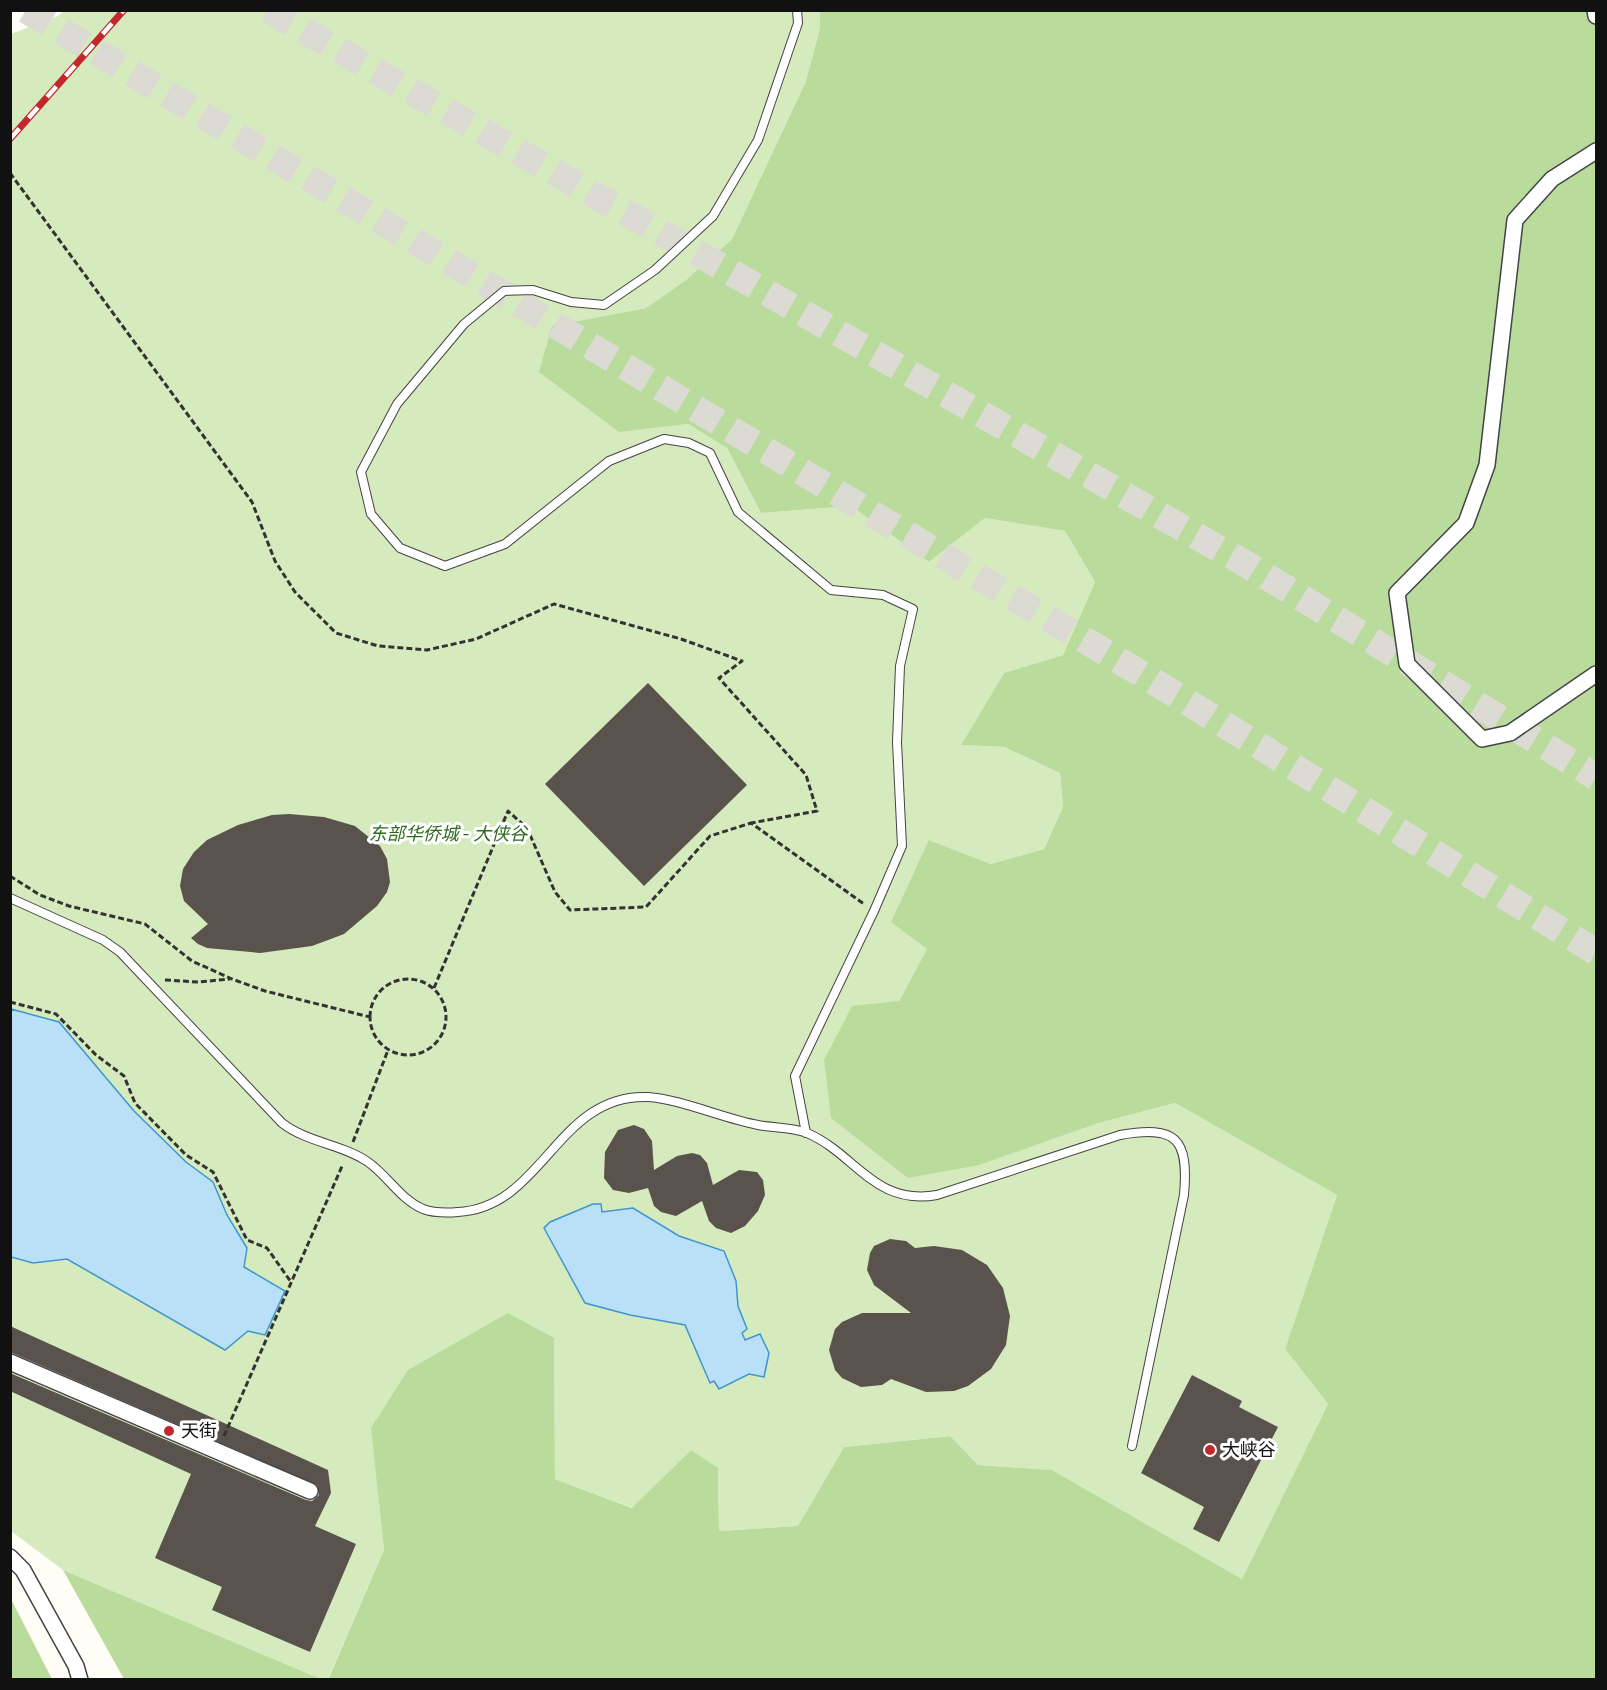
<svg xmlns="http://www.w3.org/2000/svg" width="1607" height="1690" font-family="Bitter,'Noto Sans SC',serif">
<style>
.green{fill:#d5ebbd}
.forest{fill:#b9dc9c}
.water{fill:#b9e0f7;stroke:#3f96cf;stroke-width:1.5}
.building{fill:#5a524d}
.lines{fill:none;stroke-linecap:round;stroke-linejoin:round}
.highway-tunnel{stroke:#dbdad3;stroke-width:27;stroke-dasharray:27 14;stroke-linecap:butt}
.lane-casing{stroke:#444;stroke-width:10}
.street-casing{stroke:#444;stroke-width:18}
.path{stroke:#333;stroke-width:3;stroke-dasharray:6 3;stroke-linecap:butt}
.lane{stroke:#fff;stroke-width:8}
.street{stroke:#fff;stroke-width:15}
.rail-casing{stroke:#c4262e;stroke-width:7}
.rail{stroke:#fff;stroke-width:4.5;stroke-dasharray:14;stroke-linecap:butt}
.poi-dot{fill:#c4262e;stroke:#fff;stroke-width:2}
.labels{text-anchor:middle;stroke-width:6;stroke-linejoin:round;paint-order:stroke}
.park-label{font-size:18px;font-style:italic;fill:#2f6b1f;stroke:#fff}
.poi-label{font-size:18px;fill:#111;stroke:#fff;text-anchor:start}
</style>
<rect width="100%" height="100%" fill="#fffdf5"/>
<path class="green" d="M65 10 820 11V28L806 81 732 239 686 280 646 308 552 326 619 431 688 424 727 448 761 513 851 506 929 562 985 518 1065 531 1095 582 1063 655 1004 673 961 745 1004 747 1060 773 1063 807 1044 849 991 864 929 840 927 949 899 1001 1095 1124 1175 1103 1337 1195 1285 1349 1328 1404 1242 1579 1052 1470 978 1465 949 1436 844 1447 798 1526 719 1531 718 1469 691 1450 633 1508 555 1479 554 1339 372 1428 384 1550 328 1679H321L63 1570 11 1531V34L58 16Z"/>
<path class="forest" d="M820 11H1596V1679L328 1680 384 1550 371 1428 408 1370 508 1313 554 1338 555 1479 632 1508 691 1450 718 1468 719 1531 798 1526 844 1447 950 1436 978 1465 1052 1470 1242 1579 1328 1404 1285 1349 1337 1195 1175 1103 1095 1124 979 1165 908 1178 831 1118 824 1060 852 1006 899 1001 927 949 891 922 929 840 991 864 1044 849 1063 807 1060 773 1004 747 961 745 1004 673 1063 655 1095 582 1065 531 985 518 929 562 851 506 761 513 727 448 688 424 619 432 539 372 552 326 646 308 686 280 732 239 806 81 820 28Z
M63 1570 321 1679H124Z
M10 1599H11L52 1679H11Z"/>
<path class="water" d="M11 1009 59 1022 134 1111 186 1162 213 1182 227 1215 247 1248 244 1267 285 1291 265 1335 248 1331 225 1350 67 1259 33 1263 11 1257Z
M593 1204H601L602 1212 633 1208 679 1236 724 1251 736 1281 738 1306 747 1329 742 1333 745 1340 760 1334 769 1353 764 1377 749 1374 719 1389 714 1381 710 1383 685 1325 630 1315 585 1303 544 1228 550 1222Z"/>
<path class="building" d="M648 683 747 785 644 886 545 784Z
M289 814 324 817 355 826 380 846 387 859 390 882 387 892 377 906 344 934 312 946 260 953 207 948 198 944 191 938 208 924 184 901 180 886 183 869 194 852 207 840 238 825 272 815Z
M634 1125 644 1129 652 1141 654 1170 677 1156 692 1153 700 1155 707 1163 713 1185 739 1170 757 1172 763 1180 765 1195 758 1211 745 1226 731 1233 716 1228 709 1221 702 1201 676 1216 661 1212 654 1206 648 1188 629 1193 613 1190 604 1178 605 1152 618 1130Z
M890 1239 906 1241 915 1248 934 1246 962 1250 987 1265 1003 1288 1010 1316 1006 1345 991 1369 968 1386 954 1391 926 1392 891 1379 882 1385 861 1387 842 1378 835 1370 829 1350 835 1329 842 1322 862 1313H911L874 1285 867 1270 870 1253 874 1246Z
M10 1326 328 1470 331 1493 315 1526 356 1544 310 1652 212 1610 222 1587 155 1558 191 1474 10 1391V1373L306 1500 312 1501 319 1495 317 1485 10 1352Z
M1192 1375 1242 1401 1239 1407 1278 1427 1219 1542 1193 1529 1204 1507 1141 1473Z"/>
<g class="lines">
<path class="highway-tunnel" d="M26 10 1140 673 1596 952
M268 10 1246 564 1596 777"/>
<defs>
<path id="lane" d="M797 10 798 23 758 140 713 216 655 270 604 305 571 302 533 290 504 291 464 324 397 404 361 472 371 514 400 548 445 566 505 544 609 461 664 439 689 443 710 453 738 512 831 590 883 595 913 609 900 666 897 742 902 846 874 911 795 1076 806 1133
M10 898 103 940 120 952 282 1123C308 1143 342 1144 368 1162 388 1176 400 1199 423 1209 434 1213 447 1213 458 1212 543 1208 557 1093 648 1097 680 1099 725 1119 758 1125 773 1128 792 1127 807 1133 856 1154 874 1206 937 1195L1120 1135C1176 1125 1189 1138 1184 1195L1132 1446"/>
<path id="street" d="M1595 10 1596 16
M1596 151 1552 179 1515 220 1487 465 1466 523 1397 593 1407 664 1482 739 1510 733 1596 674
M10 1362 310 1491
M10 1557 23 1570 76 1666 80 1680"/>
</defs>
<use href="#lane" class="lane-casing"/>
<use href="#street" class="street-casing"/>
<path class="path" d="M10 173 252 502 275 561 295 592 336 633 378 646 427 650 476 639 554 604 681 639 742 661 719 678 806 775 817 811 751 823
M10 876 40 895 69 906 145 924 192 961 232 979 265 991 370 1017
M370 1017a38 38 0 1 1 76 0a38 38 0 1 1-76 0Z
M165 980 198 982 230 979
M434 988 508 811 527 828 555 892 570 910 646 907 710 836 751 823 864 904
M10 1002 56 1014 96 1055 124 1076 135 1103 186 1155 213 1172 247 1240 267 1248 291 1282
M353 1142 388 1050
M224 1436 343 1164"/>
<use href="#lane" class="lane"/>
<use href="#street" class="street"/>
<defs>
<path id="rail" d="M10 139 124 10"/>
</defs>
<use href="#rail" class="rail-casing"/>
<use href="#rail" class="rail"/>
</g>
<g class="poi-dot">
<circle cx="169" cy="1431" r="6"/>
<circle cx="1210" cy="1450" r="6"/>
</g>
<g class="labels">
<g class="park-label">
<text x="448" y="840">东部华侨城 - 大侠谷</text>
</g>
<g class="poi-label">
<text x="181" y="1437">天街</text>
<text x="1222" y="1456">大峡谷</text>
</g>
</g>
<rect width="1607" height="1690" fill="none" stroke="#111111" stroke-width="24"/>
</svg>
